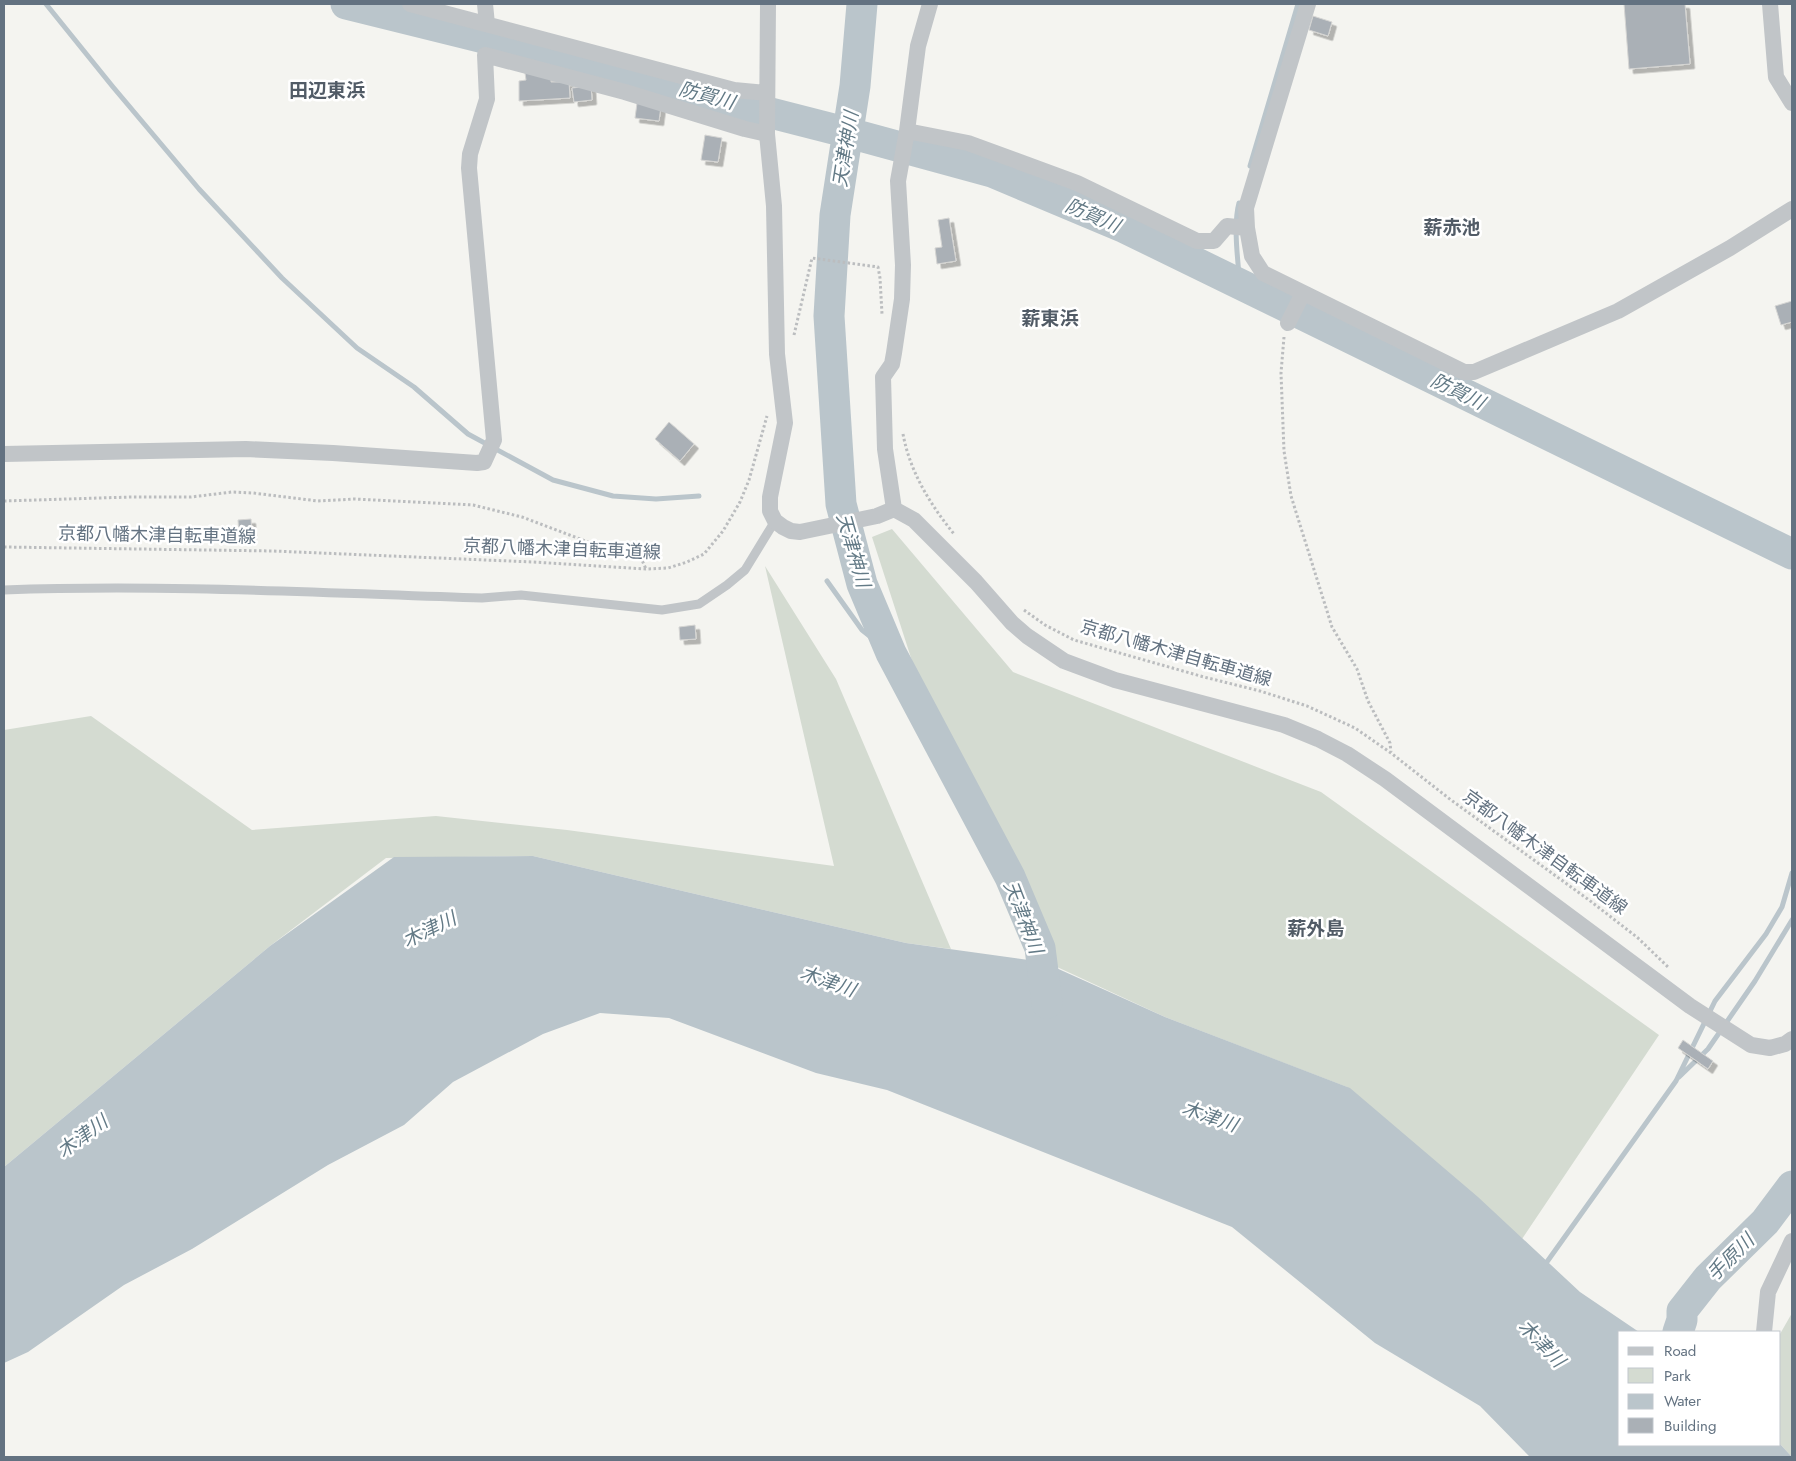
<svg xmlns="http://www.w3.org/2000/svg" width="1796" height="1461" font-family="Jost,'Noto Sans JP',sans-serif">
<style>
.green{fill:#d4dbd1}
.water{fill:#bac5cb}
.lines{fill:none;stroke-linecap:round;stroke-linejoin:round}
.stream{stroke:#bac5cb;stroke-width:5}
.river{stroke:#bac5cb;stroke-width:31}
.building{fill:#aab0b6;stroke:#d5d5d3;filter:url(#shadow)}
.path{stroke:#bbbdbf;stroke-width:3;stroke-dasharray:2.5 2.5;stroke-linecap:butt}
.lane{stroke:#c1c5c8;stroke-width:9}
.street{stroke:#c1c5c8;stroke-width:16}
.labels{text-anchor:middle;stroke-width:5;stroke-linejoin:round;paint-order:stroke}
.street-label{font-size:18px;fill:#637281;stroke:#fff}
.neighbourhood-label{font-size:19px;font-weight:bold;fill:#515b66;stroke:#fff}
.water-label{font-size:19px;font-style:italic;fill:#637a86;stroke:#fff}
</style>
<defs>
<filter id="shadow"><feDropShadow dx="4.5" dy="4.5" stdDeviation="0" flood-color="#0004"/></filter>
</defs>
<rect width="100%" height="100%" fill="#f4f4f0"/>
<path class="green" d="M892 529 1013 672 1321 792 1659 1035 1522 1239 1347 1087 1165 1017 1042 960 1010 877 913 664 872 537Z
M765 566 836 679 951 949 906 943 533 856 386 858 270 946 4 1167V730L91 716 252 830 436 816 567 830 834 866Z
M1792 1313V1457L1780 1444V1334Z"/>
<path class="water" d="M533 856 906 943 1043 962 1165 1017 1350 1088 1478 1197 1580 1292 1639 1332H1620V1445L1780 1444 1792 1457H1530L1480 1406 1375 1343 1232 1227 887 1090 816 1073 669 1018 600 1013 543 1034 453 1082 404 1125 328 1165 192 1249 124 1285 28 1352 4 1363V1167L270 946 394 857Z"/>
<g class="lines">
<path class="stream" d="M46 4 113 87 199 189 282 278 357 348 414 387 468 434 553 480 613 496 656 499 699 496
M1250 166 1298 4
M1239 203C1233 225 1238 262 1240 285
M827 581 862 630 891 653
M1679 1077 1708 1049 1755 981 1792 920
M1544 1266 1676 1081 1715 1001 1766 934 1782 907 1792 873"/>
<path class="river" d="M346 4 629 74 739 105 849 133 992 172 1125 228 1792 554
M862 4 855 86 835 215 829 316 841 504 862 584 891 653 1010 877 1040 948 1047 1003
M1678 1332 1682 1320V1311L1708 1278 1765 1222 1792 1186"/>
</g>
<path class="building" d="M1624 4H1685L1690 64 1629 69Z
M1313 16 1332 22 1328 36 1309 30Z
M525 73 551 76V82H569L570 98 519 101V81L526 80Z
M591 86 592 100 574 102 572 88Z
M637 103 661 106 659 121 635 118Z
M705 135 722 138 718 162 701 160Z
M949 218 956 261 937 264 935 248 942 247 938 220Z
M1792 301V322L1781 325 1775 306Z
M669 422 694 444 680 461 655 439Z
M251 519 252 535 239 536 238 520Z
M695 625 696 639 680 640 679 627Z
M1683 1040 1713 1061 1708 1069 1678 1048Z"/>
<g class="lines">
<path class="path" d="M794 335 812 258 878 267 880 278 882 314
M1284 337 1281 373 1284 451 1291 496 1332 627 1357 669 1368 701 1390 743 1391 752
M903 434C910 472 930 504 954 534
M4 501 131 497H191L232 492 253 493 318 501 355 499 473 505 522 517 596 545 641 558 646 569
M4 547 273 551 533 562 646 569 668 568 687 562 704 554 723 531 740 502 749 480 767 416
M1024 610 1045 625 1074 640 1204 677 1260 691 1307 706 1355 728 1391 753 1451 800 1589 900 1638 938 1669 968"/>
<path class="lane" d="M4 590C163 584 323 593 482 598L521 595 662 610 699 604 727 585 745 570 775 521"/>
<path class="street" d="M410 4 734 90 767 93
M485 4 487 24
M768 4 767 134 774 206 777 354 785 423 770 497V511L775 521 783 527 791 531 800 532 877 516 894 509
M930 4 918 46 907 131 968 143 1077 183 1197 241H1214L1227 226 1247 228
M1308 4 1246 208 1247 228 1252 256 1263 273 1464 372H1474L1618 311 1730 248 1792 209
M1770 4 1776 77 1792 103
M907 131 898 181 903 265 902 299 894 353 892 364 883 377 885 449 894 509 914 520 976 582 1012 623 1027 636 1064 661 1115 680 1284 725 1318 739 1347 754 1385 779 1690 1006 1751 1045 1770 1048 1785 1044 1792 1039
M1288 323 1303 293
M4 454 246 449 333 453 477 463 484 462 494 440 469 168 470 154 487 99 485 55 625 92 745 129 767 134
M1764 1332 1768 1292 1792 1241"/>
</g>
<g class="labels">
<g class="street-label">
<text transform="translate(157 535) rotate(1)" y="6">京都八幡木津自転車道線</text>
<text transform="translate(562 549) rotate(2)" y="6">京都八幡木津自転車道線</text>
<text transform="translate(1176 653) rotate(16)" y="6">京都八幡木津自転車道線</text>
<text transform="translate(1545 852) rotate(36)" y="6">京都八幡木津自転車道線</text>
</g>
<g class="neighbourhood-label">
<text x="327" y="97">田辺東浜</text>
<text x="1452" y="234">薪赤池</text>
<text x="1050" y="325">薪東浜</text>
<text x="1316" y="935">薪外島</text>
</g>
<g class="water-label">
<text transform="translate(707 95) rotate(15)" y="7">防賀川</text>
<text transform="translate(845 149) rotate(-81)" y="7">天津神川</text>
<text transform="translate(1093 215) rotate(23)" y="7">防賀川</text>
<text transform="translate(1458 391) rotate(26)" y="7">防賀川</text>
<text transform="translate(854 550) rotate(74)" y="7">天津神川</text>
<text transform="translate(1024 917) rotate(69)" y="7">天津神川</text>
<text transform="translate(429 929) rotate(-26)" y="7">木津川</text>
<text transform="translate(828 981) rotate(19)" y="7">木津川</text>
<text transform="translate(1210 1116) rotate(19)" y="7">木津川</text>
<text transform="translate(82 1136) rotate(-36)" y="7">木津川</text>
<text transform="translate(1730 1257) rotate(-45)" y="7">手原川</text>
<text transform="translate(1542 1343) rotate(46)" y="7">木津川</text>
</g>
</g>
<rect width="1796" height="1461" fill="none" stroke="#637281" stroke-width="10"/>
<rect x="1618" y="1331" width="162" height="115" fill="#ffffff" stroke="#c1c7cd"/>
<rect x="1628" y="1347" width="25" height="8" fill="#c1c5c8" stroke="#c1c7cd"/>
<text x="1664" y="1356" font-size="15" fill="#637281">Road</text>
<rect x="1628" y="1368" width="25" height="15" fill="#d4dbd1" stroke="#c1c7cd"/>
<text x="1664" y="1381" font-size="15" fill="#637281">Park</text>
<rect x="1628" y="1394" width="25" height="15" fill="#bac5cb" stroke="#c1c7cd"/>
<text x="1664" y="1406" font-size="15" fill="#637281">Water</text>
<rect x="1628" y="1418" width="25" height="15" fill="#aab0b6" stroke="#c1c7cd"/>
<text x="1664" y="1431" font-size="15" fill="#637281">Building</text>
</svg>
